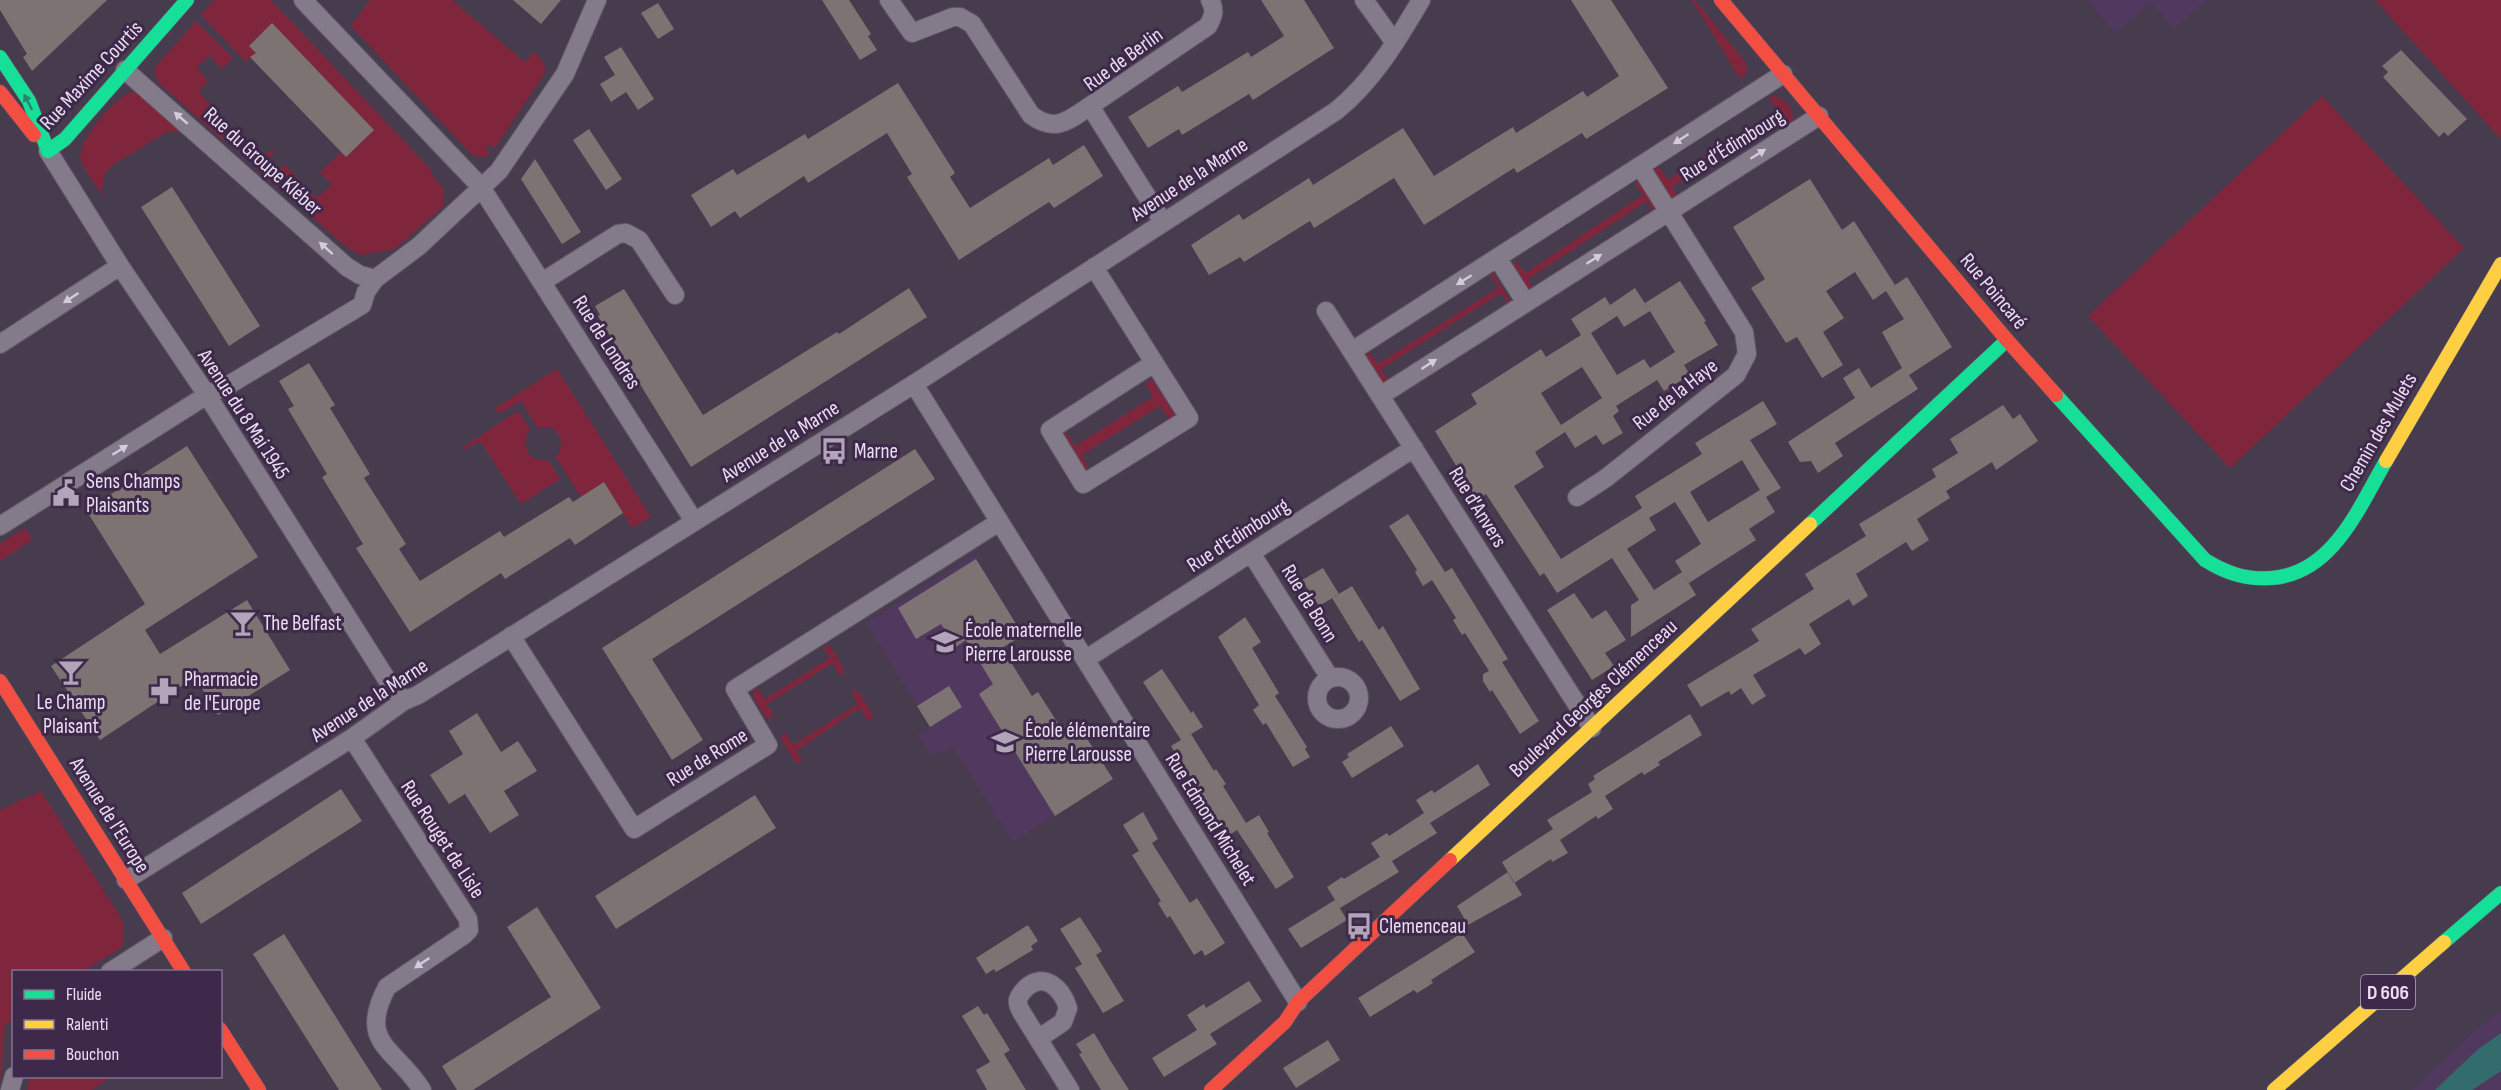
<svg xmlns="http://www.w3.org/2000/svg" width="2501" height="1090" font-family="'Sofia Sans Condensed',sans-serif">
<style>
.built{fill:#51385e}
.green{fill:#80263c}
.water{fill:#326c6c}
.building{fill:#7e7373;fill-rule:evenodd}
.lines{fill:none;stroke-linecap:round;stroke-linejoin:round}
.street-casing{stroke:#635869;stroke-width:20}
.fast-casing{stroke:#635869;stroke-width:15}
.slow-casing{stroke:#635869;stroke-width:15}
.jam-casing{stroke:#635869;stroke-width:15}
.street{stroke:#837a8a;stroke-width:18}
.fast{stroke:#16e098;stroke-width:14}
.slow{stroke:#ffcf43;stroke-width:14}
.jam{stroke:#f24e42;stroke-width:14}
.oneway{fill:#2a8471}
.oneway2{fill:#d6cade}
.labels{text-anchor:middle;stroke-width:6;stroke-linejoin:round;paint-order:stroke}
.shield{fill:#3e294a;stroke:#b7a8c0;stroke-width:1.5}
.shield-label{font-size:20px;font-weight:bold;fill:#ebdef3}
.street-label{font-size:21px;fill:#ebdef3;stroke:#3e294a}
.poi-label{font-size:21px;fill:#ebdef3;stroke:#3e294a;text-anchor:start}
</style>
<rect width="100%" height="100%" fill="#473b4e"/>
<path class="built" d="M2088 0H2207L2173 29 2152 2 2115 33Z
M974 555 1023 635 1002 649 1055 732 1075 720 1113 779 1013 842 953 748 930 755 917 735 930 727 866 623Z
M2501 1011V1090H2412L2474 1031Z"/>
<path class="green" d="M214 0H271L433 172 431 174 443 188 444 206 395 249 362 255 348 248 256 169 260 165 258 163 272 149 274 152 263 164 275 174 285 165 317 198 332 185 320 172 341 152 346 157 374 130 272 24 249 45 256 53 246 62 201 15Z
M370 0H455L454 2 525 62 534 52C541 58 546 63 545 73L495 148 490 144 486 149 491 154 479 158 471 154 351 26Z
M1692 0H1695L1746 63 1747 72 1740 79Z
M2375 0H2501V139Z
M196 21 233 58 222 69 209 55 197 68 208 81 199 92 230 128 224 133 225 142 159 83 154 73 157 65Z
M131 92H136L187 132H167L114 164 106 171 102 187 103 197C97 186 86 173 81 161 75 142 115 98 131 92Z
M1772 96C1786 98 1794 108 1793 122L1788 128 1781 118 1672 187 1678 197 1672 200 1654 172 1655 169 1658 166 1668 180 1777 110 1769 98Z
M2322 96 2464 248 2230 468 2088 316Z
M1639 180 1657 207 1656 209 1653 211 1647 201 1528 279 1534 289 1527 291 1512 264 1516 261 1525 273 1643 195 1635 183Z
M1493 273 1511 302 1508 304 1501 293 1381 369 1389 382 1383 384 1365 358V355L1369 352 1378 364 1498 288 1490 275Z
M557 369 651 517 632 528 604 482 581 497 556 457C565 447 561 436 552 427H537L521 401 499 414 495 408Z
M1149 381H1153L1174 413 1173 417 1169 419 1160 406 1082 455 1090 470 1084 471 1064 439V435L1067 433 1075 446 1153 397 1145 383Z
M518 411 530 429C523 440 524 453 536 460H548L560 479 521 504 480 441 464 450 462 448Z
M25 528 32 540 0 561V544Z
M827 645 831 647 844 669 843 674 840 676 833 663 767 704 774 716 769 718 765 717 753 696V690L757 688 765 699 830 658 823 647Z
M854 690 858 691 873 715 872 719 868 721 860 708 796 751 803 762 796 763 781 739V735L785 733 793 745 858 704 851 692Z
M41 791 124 923V938L121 948 83 971 14 972 13 1019 5 1026 0 1084V810Z
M30 1077V1076L111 1077 92 1090H27Z"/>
<path class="water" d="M2501 1033V1071L2472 1090H2435L2477 1050Z"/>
<path class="building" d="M0 0H107L32 71 23 57 27 54 0 10Z
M513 0H561L541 24Z
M822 0H849L871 34 868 36 877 50 860 60Z
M1261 0H1304L1334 48 1253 100 1249 94 1182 135 1179 129 1148 148 1128 117 1178 86 1182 92 1248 52 1251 57 1284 36Z
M1571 0H1611L1668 88 1586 139 1582 133 1517 173 1514 168 1424 225 1394 178 1314 228 1310 221 1244 262 1240 257 1209 275 1191 245 1239 214 1243 220 1309 178 1313 185 1403 128 1434 176 1513 127 1516 133 1583 91 1587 97 1619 76Z
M658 3 674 29 658 39 641 13Z
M272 23 374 130 346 157 250 57 256 53 249 46Z
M621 47 654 99 638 110 626 92 611 102 600 84 615 75 604 57Z
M2401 50 2467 119 2448 136 2444 132 2439 137 2383 77 2388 72 2382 66Z
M898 83 955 173 950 177 970 208 1049 158 1053 165 1084 145 1103 176 1054 208 1049 202 959 260 907 177 912 174 887 133 808 183 804 176 740 218 735 211 711 227 691 195 733 169 737 175 805 134 808 139Z
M589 129 622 179 606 190 573 140Z
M535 159 581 232 562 244 521 179Z
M1810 179 1842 230 1854 221 1895 285 1907 277 1952 347 1909 375 1918 389 1835 443 1843 456 1818 473 1811 461 1800 462 1788 442 1855 398 1843 378 1859 368 1871 388 1902 368 1882 332 1904 319 1886 291 1873 300 1855 272 1826 291 1844 318 1823 332 1843 365 1822 378 1797 337 1786 343 1751 288 1765 279 1733 227Z
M172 187 260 326 229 346 141 207Z
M1680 281 1706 321 1704 322 1718 345 1684 365 1690 375 1664 391 1657 380 1616 406 1619 411 1613 416 1623 433 1603 445 1596 435 1575 448 1565 432 1535 452 1544 467 1514 486 1561 559 1642 508 1635 496 1702 454 1695 443 1763 401 1777 424 1750 440 1781 488 1766 497 1775 512 1749 529 1756 540 1689 583 1675 561 1701 544 1689 524 1675 502 1649 518 1656 530 1627 549 1654 590 1682 572 1696 595 1631 637V605L1639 600 1612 558 1557 593 1544 573 1540 576 1486 494 1477 500 1435 431 1477 404 1471 394 1541 349 1546 357 1581 335 1571 319 1605 297 1610 305 1635 288 1650 311 1624 327 1617 316 1591 333 1617 375 1644 359 1650 368 1675 352 1645 303ZM1582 367 1602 398 1561 425 1541 393ZM1742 460 1760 490 1708 522 1690 492Z
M909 288 927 317 691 467 598 316 600 315 595 306 624 289 703 415 837 332 839 334Z
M309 363 335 405 330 408 370 474 364 478 406 544 399 549 420 581 500 531 504 537 569 497 573 502 604 482 623 513 575 545 570 538 505 579 501 573 410 632 356 548 363 544 322 477 327 474 288 409 294 406 279 381Z
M2003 405 2013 419 2020 414 2038 441 1996 470 1992 462 1946 491 1950 498 1917 519 1929 540 1912 551 1906 542 1856 574 1868 596 1853 606 1849 599 1809 624 1821 644 1805 655 1800 648 1753 675 1766 696 1752 705 1741 688 1731 695 1729 691 1701 707 1687 685 1759 641 1751 629 1814 589 1805 574 1866 536 1859 524 1936 477 1932 469 1958 453 1950 439Z
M187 446 258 557 145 630 160 654 247 600 290 670 218 715 195 677 100 740 51 666 145 604 86 510Z
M915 449 935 479 652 659 703 740 672 760 602 648Z
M1408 514 1445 572 1452 568 1508 659 1502 662 1539 721 1520 734 1492 690 1490 692 1483 681V674L1489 671 1465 633 1462 635 1457 627 1453 620 1456 618 1432 580 1423 586 1415 572 1417 570 1389 526Z
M976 559 1023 635 1002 648 1032 696 1038 692 1061 728 1075 720 1113 779 1055 816 979 694 993 684 966 640 956 647 941 624 916 639 898 608Z
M1323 568 1339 594 1319 606 1302 580Z
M1352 586 1379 630 1383 626 1420 689 1400 701 1362 640 1359 642 1332 598Z
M1574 593 1592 619 1606 610 1626 640 1605 653 1614 666 1592 680 1547 610Z
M1245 617 1261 642 1252 648 1279 693 1275 696 1307 747 1305 749 1310 757 1293 767 1266 723 1263 725 1253 710 1259 705 1218 637Z
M1162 669 1191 713 1193 711 1203 727 1181 740 1143 682Z
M949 686 962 707 930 727 917 706Z
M477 713 501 752 518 741 537 771 504 791 519 815 490 833 465 794 449 804 430 775 463 754 449 731Z
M1690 714 1702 735 1658 762 1660 765 1644 775 1642 772 1605 796 1613 809 1598 819 1596 816 1560 840 1568 853 1552 862 1551 859 1514 883 1502 862 1553 829 1547 820 1592 792 1588 784 1595 779 1593 776Z
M1391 726 1404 746 1352 778 1342 762 1349 757 1347 754Z
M1191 734 1214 771 1216 769 1226 784 1223 786 1246 823 1259 815 1269 832 1267 833 1294 877 1276 889 1237 830 1228 836 1171 746Z
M1478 764 1490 785 1430 823 1437 833 1392 861 1399 872 1340 908 1327 887 1342 877 1344 879 1380 857 1371 843 1387 833 1389 836 1424 813 1416 800 1432 790 1434 793Z
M341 789 362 821 201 924 182 893Z
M755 795 776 828 616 929 595 896Z
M1143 812 1158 839 1152 843 1190 903 1197 898 1225 943 1205 956 1202 950 1194 955 1170 916 1167 918 1158 903 1161 901 1132 855 1139 851 1123 825Z
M1508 872 1522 895 1468 925 1457 906Z
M1335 900 1347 920 1301 948 1288 929Z
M537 907 601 1008 473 1090H457L442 1066 551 997 507 927Z
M1080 917 1102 951 1096 955 1124 1001 1103 1013 1075 968 1082 964 1060 929Z
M1028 925 1038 941 1031 946 1033 950 996 972 994 969 986 974 976 958Z
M1462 933 1475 952 1431 980 1433 983 1417 993 1414 990 1370 1017 1358 998Z
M284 934 359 1054 382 1090H339L253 954Z
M1249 981 1262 1001 1210 1034 1217 1044 1164 1077 1152 1058 1197 1030 1187 1015 1204 1004 1206 1008Z
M978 1006 984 1015 987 1013 1010 1050 1004 1054 1026 1090H987L976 1070 990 1062 962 1016Z
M1094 1033 1110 1060 1129 1090H1101L1079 1054 1082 1053 1076 1044Z
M1328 1040 1340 1060 1296 1088 1283 1068Z"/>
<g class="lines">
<defs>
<path id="street" d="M303 0 481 187 694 521
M889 0 912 33 953 17H960L972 24 1031 115C1055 133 1068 121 1090 106
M1364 0 1395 43
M125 70 347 267 360 275 375 279
M48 151 120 266 207 395 391 686 404 701
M1163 222 1090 106 1208 26C1213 17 1216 10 1210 0
M1498 259 1526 303
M1094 267 1189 418 1083 484 1050 430 1154 363
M542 282 618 234 626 233 639 240 675 295
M1326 311 1592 728
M0 344 120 266
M1352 351 1783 74
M914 384 1298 1002
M1380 396 1819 116
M1577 497 1606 478 1736 375 1747 354 1744 332 1640 166
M0 526 207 395 227 386 362 305 366 292 375 279 419 246 499 171 565 74 597 0
M1251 553 1330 678
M511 636 634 829 768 745 735 689 999 522
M1086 659 1414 448
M1317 698a21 21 0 1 1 42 0a21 21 0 1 1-42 0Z
M352 738 468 919 469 930 464 935 387 987C357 1044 395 1047 422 1090
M126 880 352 738 404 701 418 695 914 384 1336 111C1373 81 1397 41 1421 0
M110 972 163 938
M1038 1039 1063 1022 1068 1008C1062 989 1045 971 1026 988 1023 991 1019 996 1018 1000 1017 1005 1020 1009 1022 1013L1070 1090
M10 1090 14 1076"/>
<path id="fast" d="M0 57 29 101 48 151
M48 151 65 139 187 0
M2056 395 2205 560C2226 573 2246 580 2271 578 2333 574 2359 507 2386 461
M1810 524 2007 340
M2444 942 2501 893"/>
<path id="slow" d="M2386 461 2501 264
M1450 860 1810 524
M2274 1090 2444 942"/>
<path id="jam" d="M1721 0 2007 340 2056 395
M0 92 34 135
M0 681 184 972
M220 1029 259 1090
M1211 1090 1285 1022 1298 1002 1450 860"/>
</defs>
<use href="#street" class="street-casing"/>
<use href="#fast" class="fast-casing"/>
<use href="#slow" class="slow-casing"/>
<use href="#jam" class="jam-casing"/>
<use href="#street" class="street"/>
<use href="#fast" class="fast"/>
<use href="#slow" class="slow"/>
<use href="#jam" class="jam"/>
</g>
<defs><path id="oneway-solid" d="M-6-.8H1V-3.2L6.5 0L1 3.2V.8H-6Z" transform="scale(1.5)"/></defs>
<use class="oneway" href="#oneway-solid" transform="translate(28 102) rotate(-117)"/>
<g class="oneway2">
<use href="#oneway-solid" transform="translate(181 118) rotate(-139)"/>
<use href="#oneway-solid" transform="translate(1681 139) rotate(147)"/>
<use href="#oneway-solid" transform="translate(1758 154) rotate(-32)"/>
<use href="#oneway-solid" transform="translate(326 248) rotate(-138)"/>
<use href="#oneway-solid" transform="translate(1594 259) rotate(-32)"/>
<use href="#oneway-solid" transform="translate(1464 280) rotate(148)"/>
<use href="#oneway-solid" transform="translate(71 298) rotate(147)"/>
<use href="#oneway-solid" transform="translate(1429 364) rotate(-33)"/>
<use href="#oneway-solid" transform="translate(120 450) rotate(-32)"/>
<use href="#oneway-solid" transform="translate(422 963) rotate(146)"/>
</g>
<defs>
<symbol id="bus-bare" viewBox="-9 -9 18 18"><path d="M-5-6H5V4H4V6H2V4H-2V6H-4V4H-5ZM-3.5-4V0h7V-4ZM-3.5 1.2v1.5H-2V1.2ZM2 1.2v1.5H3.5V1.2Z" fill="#b2a5b9" stroke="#3e294a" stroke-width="2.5" paint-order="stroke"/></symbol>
<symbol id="civic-bare" viewBox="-9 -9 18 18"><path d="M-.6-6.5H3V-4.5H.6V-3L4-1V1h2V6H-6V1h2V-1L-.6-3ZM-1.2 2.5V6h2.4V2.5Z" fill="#b2a5b9" stroke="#3e294a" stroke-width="2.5" paint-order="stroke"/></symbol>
<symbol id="bar-bare" viewBox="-9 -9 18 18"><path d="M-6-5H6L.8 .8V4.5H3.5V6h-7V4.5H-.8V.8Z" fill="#b2a5b9" stroke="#3e294a" stroke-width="2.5" paint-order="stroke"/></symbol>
<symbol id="school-bare" viewBox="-9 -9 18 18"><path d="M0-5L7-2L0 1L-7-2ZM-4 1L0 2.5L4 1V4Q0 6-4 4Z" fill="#b2a5b9" stroke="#3e294a" stroke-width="2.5" paint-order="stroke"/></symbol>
<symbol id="pharmacy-bare" viewBox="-9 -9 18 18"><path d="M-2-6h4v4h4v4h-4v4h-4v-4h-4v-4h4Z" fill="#b2a5b9" stroke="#3e294a" stroke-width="2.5" paint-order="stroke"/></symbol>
</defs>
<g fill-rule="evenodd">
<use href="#bus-bare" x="815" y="432" width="38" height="38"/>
<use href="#civic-bare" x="47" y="474" width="38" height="38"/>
<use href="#bar-bare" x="224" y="604" width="38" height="38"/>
<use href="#school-bare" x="926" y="623" width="38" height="38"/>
<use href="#bar-bare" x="52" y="653" width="38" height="38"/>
<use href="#pharmacy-bare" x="145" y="672" width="38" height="38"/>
<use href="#school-bare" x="986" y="723" width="38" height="38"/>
<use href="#bus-bare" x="1340" y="907" width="38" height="38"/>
</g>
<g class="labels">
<rect class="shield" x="2361" y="975" width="54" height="34" rx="4.5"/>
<g class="shield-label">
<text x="2388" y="999">D 606</text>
</g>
<g class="street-label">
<text transform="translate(1123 59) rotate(-36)" y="7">Rue de Berlin</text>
<text transform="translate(91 75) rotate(-47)" y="7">Rue Maxime Courtis</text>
<text transform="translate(1732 145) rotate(-32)" y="7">Rue d’Édimbourg</text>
<text transform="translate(263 161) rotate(42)" y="7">Rue du Groupe Kléber</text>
<text transform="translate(1189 179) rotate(-33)" y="7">Avenue de la Marne</text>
<text transform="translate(1994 291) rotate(50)" y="7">Rue Poincaré</text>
<text transform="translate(607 342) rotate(57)" y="7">Rue de Londres</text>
<text transform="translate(1675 394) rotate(-38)" y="7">Rue de la Haye</text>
<text transform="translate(244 414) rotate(57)" y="7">Avenue du 8 Mai 1945</text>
<text transform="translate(2378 432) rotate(-60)" y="7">Chemin des Mulets</text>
<text transform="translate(780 441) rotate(-32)" y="7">Avenue de la Marne</text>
<text transform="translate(1478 507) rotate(58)" y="7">Rue d'Anvers</text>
<text transform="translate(1238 535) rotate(-33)" y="7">Rue d'Edimbourg</text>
<text transform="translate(1310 603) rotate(58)" y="7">Rue de Bonn</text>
<text transform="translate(1593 698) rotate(-43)" y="7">Boulevard Georges Clémenceau</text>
<text transform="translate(369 700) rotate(-33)" y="7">Avenue de la Marne</text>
<text transform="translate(707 757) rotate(-32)" y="7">Rue de Rome</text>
<text transform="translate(110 815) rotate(58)" y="7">Avenue de l'Europe</text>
<text transform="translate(1211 819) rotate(58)" y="7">Rue Edmond Michelet</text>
<text transform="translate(443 839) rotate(57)" y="7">Rue Rouget de Lisle</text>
</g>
<g class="poi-label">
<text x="854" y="458">Marne</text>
<text x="86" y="488">Sens Champs<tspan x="86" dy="24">Plaisants</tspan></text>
<text x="263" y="630">The Belfast</text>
<text x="965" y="637">École maternelle<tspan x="965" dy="24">Pierre Larousse</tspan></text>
<text x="184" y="686">Pharmacie<tspan x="184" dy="24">de l'Europe</tspan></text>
<text x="71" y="709" text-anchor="middle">Le Champ<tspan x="71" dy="24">Plaisant</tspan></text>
<text x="1025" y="737">École élémentaire<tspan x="1025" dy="24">Pierre Larousse</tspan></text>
<text x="1379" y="933">Clemenceau</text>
</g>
</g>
<rect x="12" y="970" width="210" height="108" fill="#3e294a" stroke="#83718e" stroke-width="1.5"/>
<rect x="24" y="990" width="30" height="9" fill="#16e098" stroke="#83718e" stroke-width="1.5"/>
<text x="66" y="1000" font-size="18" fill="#ebdef3">Fluide</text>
<rect x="24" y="1020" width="30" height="9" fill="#ffcf43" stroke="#83718e" stroke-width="1.5"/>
<text x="66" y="1030" font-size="18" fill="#ebdef3">Ralenti</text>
<rect x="24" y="1050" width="30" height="9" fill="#f24e42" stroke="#83718e" stroke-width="1.5"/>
<text x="66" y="1060" font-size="18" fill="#ebdef3">Bouchon</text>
</svg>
